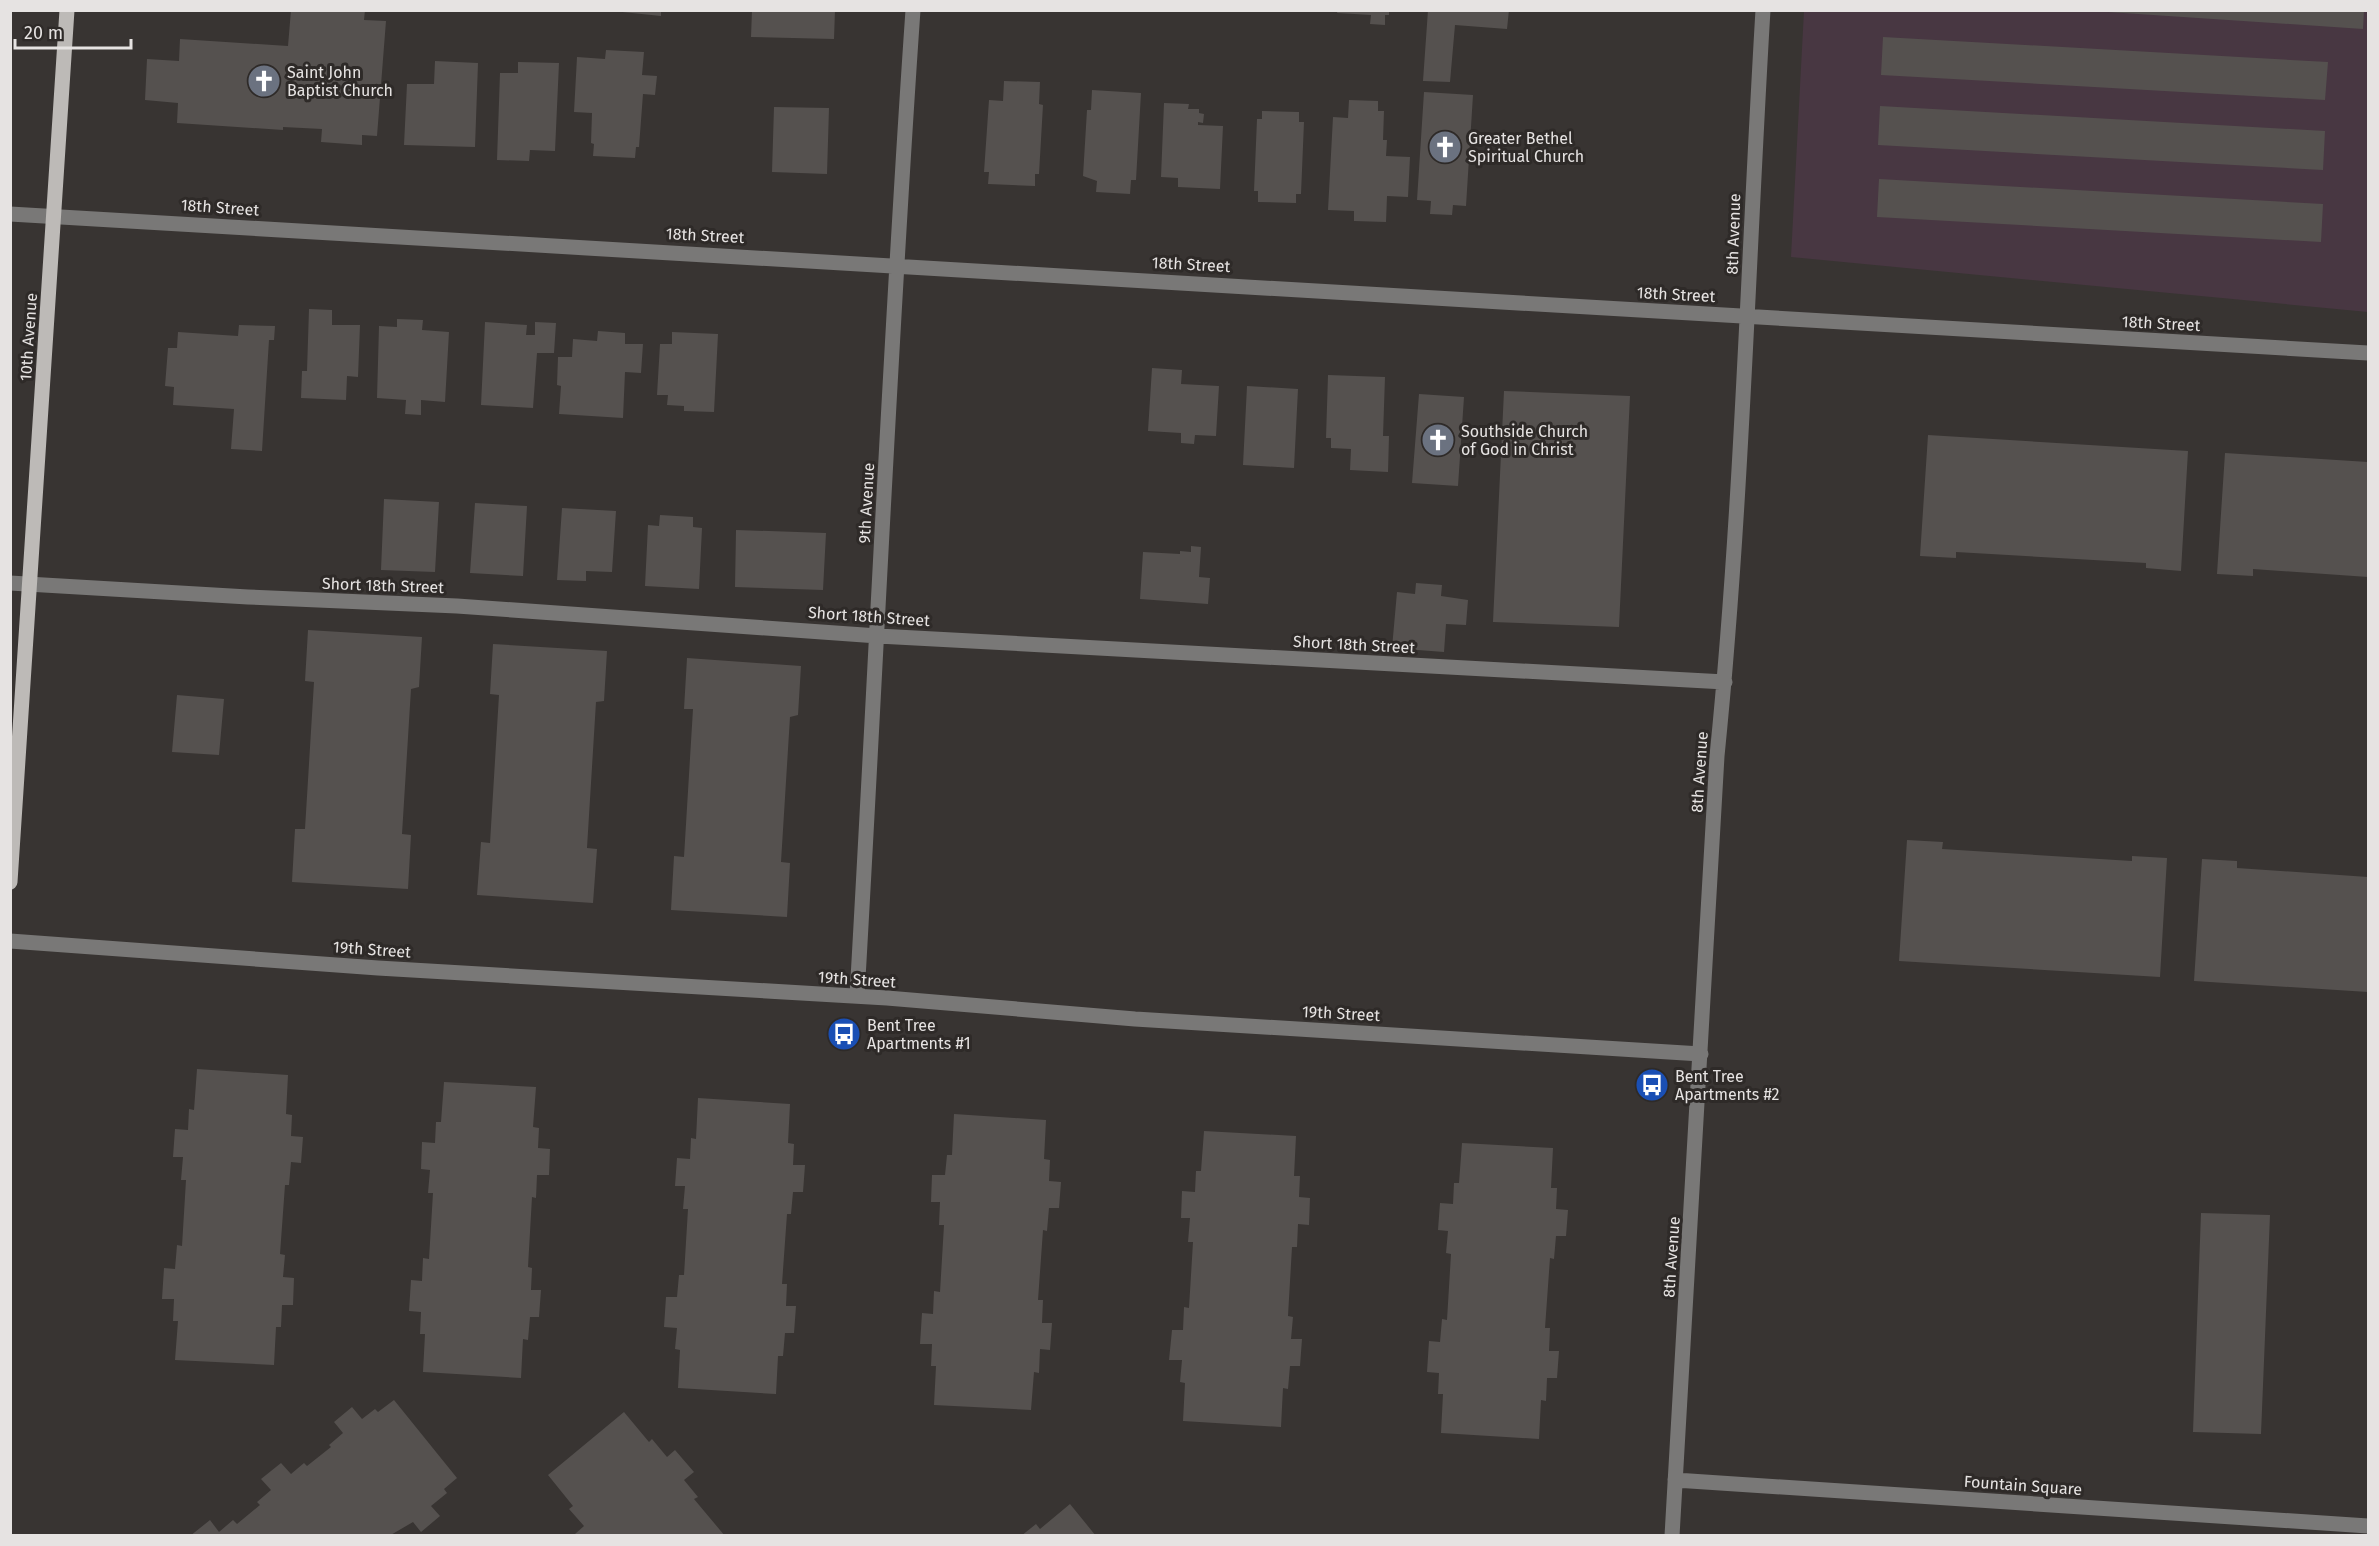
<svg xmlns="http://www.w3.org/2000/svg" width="2379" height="1546" font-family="'Fira Sans',sans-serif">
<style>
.commercial{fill:#483742}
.building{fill:#55514f}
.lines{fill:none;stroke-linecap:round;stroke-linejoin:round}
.minor{stroke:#797877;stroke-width:15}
.major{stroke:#bdbab7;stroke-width:15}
.labels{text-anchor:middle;stroke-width:6;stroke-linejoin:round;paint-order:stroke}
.poi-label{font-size:16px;fill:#e6e3e2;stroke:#2e2a28;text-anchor:start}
.street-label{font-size:16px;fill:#e6e3e2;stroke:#2e2a28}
</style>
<rect width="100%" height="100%" fill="#383432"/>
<path class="commercial" d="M1804 11H2368V312L1791 257Z"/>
<path class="building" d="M291 10H365L364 20 386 21 377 136 362 135V145L321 142 322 129 283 127V130L177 123 178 103 145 100 147 59 179 61 180 39 288 46Z
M603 10H661V16Z
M752 10H835L834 39 751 37Z
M1338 10H1389V15H1385V25L1370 24 1371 15 1337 13Z
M1428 10H1509L1507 29 1455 25 1450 82 1423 81Z
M2078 10H2364L2363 29Z
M1883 37 2328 62 2325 100 1881 75Z
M606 50 644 52 642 75 657 76 655 95 643 94 639 147H636L635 158 593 156 594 144 591 143 592 113 574 112 577 57 605 59Z
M435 61 478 63 475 147 404 145 407 84H434Z
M518 62 559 63 555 151 530 150 529 161 497 160 500 73H518Z
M1004 81 1040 82 1039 104 1043 105 1039 174H1035V186L988 184 989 172H984L989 100 1003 101Z
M1092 90 1141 93 1136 180H1131L1130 194 1096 192 1097 181 1083 176 1087 110H1091Z
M1424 92 1473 95 1466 206 1453 205 1452 215 1430 214 1431 201 1417 200Z
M1349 100 1378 101V111H1384L1383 140H1387L1386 156 1410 157 1408 197 1387 196 1386 222 1354 221V211L1328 210 1333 117 1348 118Z
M1164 103 1189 104 1188 109H1199V113L1204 114 1203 123 1198 122V125L1223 126 1220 189 1178 187V178L1161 177Z
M1880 106 2325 131 2323 170 1878 145Z
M774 107 829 108 827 174 772 172Z
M1262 111 1299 112V122H1304L1301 194H1296V203L1258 202V191H1254L1257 119H1262Z
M1879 179 2323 204 2321 242 1877 217Z
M309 309 332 310V325H360L358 377 347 376 346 400 301 398 302 371H307Z
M397 319 423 320 422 330 449 332 445 402 421 400V415L405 414 406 400 377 398 379 326 397 327Z
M485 322 527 325 526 335H535V322L556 323 554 353H537L533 408 481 405Z
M239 325 275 326 274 340H269L262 451 231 449 234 409 173 405 174 387 165 386 168 348H177L178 332 238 336Z
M598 331 625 333V344H643L641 373 625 372 623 418 559 414 561 386 557 385 558 357H572L573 339 597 341Z
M672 332 718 334 714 412 684 411V406L667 405 668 395H657L660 344H672Z
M1152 368 1182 370 1181 384 1219 386 1216 436 1195 435 1194 444 1181 443V433L1148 431Z
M1328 375 1385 377 1383 436H1389L1388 472 1350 470 1351 449 1331 448V438H1326Z
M1247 386 1298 389 1294 468 1243 465Z
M1504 391 1630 396 1619 627 1493 622Z
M1419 394 1464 397 1458 486 1412 483Z
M1928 435 2188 451 2181 571 2146 568V563L1956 552V558L1920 556Z
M2225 453 2368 462V577L2253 569V576L2217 574Z
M384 499 439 502 435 572 381 570Z
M475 503 527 506 523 576 470 573Z
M562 508 616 511 612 572 586 571V581L557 580Z
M660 515 693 517V527L702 528 699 589 645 586 648 525 659 526Z
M736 530 826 533 823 590 735 587Z
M1191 546 1201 547 1199 577 1210 578 1208 604 1140 599 1143 552 1180 554V551L1191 552Z
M1416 583 1442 585 1441 596 1468 600 1466 625 1446 624 1444 652 1392 648 1397 592 1415 594Z
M308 630 422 637 419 687 411 689 402 834 411 835 408 889 292 882 295 829H305L314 682 305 681Z
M493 644 607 651 604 701 596 702 587 848 597 849 593 903 477 895 481 842 490 843 499 695 490 694Z
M687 658 801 666 798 715 790 717 781 862 790 863 787 917 671 910 674 856 684 857 693 709H684Z
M177 695 224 699 219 755 172 752Z
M1907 840 1943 842 1942 849 2132 861V856L2167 858 2160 977 1899 961Z
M2202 859 2237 861V868L2368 877V992L2194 981Z
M197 1069 288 1075 286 1114 292 1115 291 1136 303 1137 301 1163 291 1162 289 1185H285L280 1254 285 1255 283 1277 294 1278 293 1305H282L281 1327H276L274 1365 175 1360 178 1321H173L174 1299H162L164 1268 175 1269 177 1245 182 1246 186 1180H181L183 1157H173L175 1129 188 1130 189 1109 194 1110Z
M444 1082 536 1087 533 1127 539 1128 538 1148 550 1149 549 1175H537L536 1198 532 1197 528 1267 532 1268 531 1290H541L539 1317H530L528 1340 523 1339 521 1378 423 1372 425 1334H420L421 1312 409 1311 411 1280 422 1281 423 1258 429 1259 433 1193H428L430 1170 421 1169 422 1142 435 1143 436 1122H441Z
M698 1098 790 1104 788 1143 794 1144 793 1165H805L803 1192H793L791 1214H787L782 1284H787L786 1306H796L794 1333H785L783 1356H778L776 1394 678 1388 680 1350 675 1349 677 1328 664 1327 666 1297H677L679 1275H684L688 1209H683L685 1186H675L677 1158 690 1159 691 1138 696 1139Z
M954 1114 1046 1120 1044 1159 1050 1160 1049 1181 1061 1182 1059 1208H1049L1047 1231 1043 1230 1038 1300H1043L1042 1323H1052L1050 1350 1040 1349 1039 1373 1034 1372 1031 1410 934 1405 936 1366H931L932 1344H920L922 1313 933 1314 934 1291 940 1292 944 1225H939L940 1202H931L932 1175H945L947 1155H952Z
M1204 1131 1296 1136 1294 1176H1300L1299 1197 1310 1198 1309 1225 1298 1224 1297 1247H1292L1288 1316 1293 1317 1291 1339H1302L1300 1366H1290L1288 1389 1283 1388 1281 1427 1183 1421 1185 1383 1180 1382 1182 1360H1169L1172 1330H1183L1184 1307 1189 1308 1193 1242H1188L1190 1218H1181L1182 1191 1195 1192 1196 1171H1201Z
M1462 1143 1553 1148 1551 1188H1557L1556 1209 1568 1210 1566 1236H1556L1554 1259 1550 1258 1545 1328H1550L1549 1351H1559L1557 1378H1547L1546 1401 1541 1400 1539 1439 1441 1433 1443 1394H1438L1439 1373 1427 1372 1429 1341 1440 1342 1442 1319 1447 1320 1451 1254 1446 1253 1448 1231 1438 1230 1440 1203 1453 1204 1454 1183H1459Z
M2201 1213 2270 1215 2261 1434 2193 1432Z
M394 1400 457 1478 444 1489 447 1493 431 1506 440 1516 421 1532 413 1522 389 1536H190L210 1520 219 1532 233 1520 237 1524 260 1505 257 1502 271 1490 261 1479 281 1463 291 1474 304 1463 307 1466 331 1447 329 1445 343 1433 334 1422 352 1407 362 1419 375 1409 378 1412Z
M624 1412 649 1442 652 1439 667 1457 675 1450 694 1472 684 1480 698 1497 694 1499 725 1536 575 1534 584 1526 569 1509 573 1506 548 1475Z
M1070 1504 1096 1536H1021L1036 1524 1040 1529Z"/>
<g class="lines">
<path class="minor" d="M10 214 2368 353
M10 583 248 597 457 606 878 636 1725 682
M10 941 378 968 887 998 1135 1019 1701 1054
M857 996C876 668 890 339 913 10
M1675 1480 2368 1526
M1672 1536 1717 756C1742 508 1748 259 1763 10"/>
<path class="major" d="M10 882 67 10"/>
</g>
<defs>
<symbol id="church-disc" viewBox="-11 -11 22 22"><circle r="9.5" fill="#6b7280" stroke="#2e2a28"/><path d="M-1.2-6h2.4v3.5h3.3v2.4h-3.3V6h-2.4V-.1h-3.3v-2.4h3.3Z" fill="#fff"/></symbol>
<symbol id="bus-disc" viewBox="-11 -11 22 22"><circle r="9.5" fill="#1a4fb4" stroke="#2e2a28"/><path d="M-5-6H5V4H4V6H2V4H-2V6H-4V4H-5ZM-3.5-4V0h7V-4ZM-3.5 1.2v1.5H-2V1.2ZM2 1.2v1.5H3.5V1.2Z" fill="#fff"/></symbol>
</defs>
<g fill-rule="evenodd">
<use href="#church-disc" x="245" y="62" width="38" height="38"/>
<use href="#church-disc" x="1426" y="128" width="38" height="38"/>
<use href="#church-disc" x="1419" y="421" width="38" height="38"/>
<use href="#bus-disc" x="825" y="1015" width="38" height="38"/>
<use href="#bus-disc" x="1633" y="1066" width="38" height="38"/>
</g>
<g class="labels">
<g class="poi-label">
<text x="287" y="78">Saint John<tspan x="287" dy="18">Baptist Church</tspan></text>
<text x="1468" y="144">Greater Bethel<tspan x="1468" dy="18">Spiritual Church</tspan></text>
<text x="1461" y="437">Southside Church<tspan x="1461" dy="18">of God in Christ</tspan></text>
<text x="867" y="1031">Bent Tree<tspan x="867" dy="18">Apartments #1</tspan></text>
<text x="1675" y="1082">Bent Tree<tspan x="1675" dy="18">Apartments #2</tspan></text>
</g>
<g class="street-label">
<text transform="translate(220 207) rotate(4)" y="6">18th Street</text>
<text transform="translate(1733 234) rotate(-88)" y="6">8th Avenue</text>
<text transform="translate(705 235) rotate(3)" y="6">18th Street</text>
<text transform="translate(1191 264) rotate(3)" y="6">18th Street</text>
<text transform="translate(1676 294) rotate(3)" y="6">18th Street</text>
<text transform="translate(2161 323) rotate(3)" y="6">18th Street</text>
<text transform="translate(28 337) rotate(-86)" y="6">10th Avenue</text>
<text transform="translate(866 503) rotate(-87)" y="6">9th Avenue</text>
<text transform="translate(383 585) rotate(2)" y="6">Short 18th Street</text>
<text transform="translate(869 616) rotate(4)" y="6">Short 18th Street</text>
<text transform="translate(1354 644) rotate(3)" y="6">Short 18th Street</text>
<text transform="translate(1699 772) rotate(-86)" y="6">8th Avenue</text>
<text transform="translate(372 949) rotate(4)" y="6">19th Street</text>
<text transform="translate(857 979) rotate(4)" y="6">19th Street</text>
<text transform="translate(1341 1013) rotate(3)" y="6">19th Street</text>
<text transform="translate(1671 1257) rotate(-86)" y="6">8th Avenue</text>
<text transform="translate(2023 1485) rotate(4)" y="6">Fountain Square</text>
</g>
</g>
<rect width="2379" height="1546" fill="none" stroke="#e6e3e2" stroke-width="24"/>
<path d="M15 39v9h116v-9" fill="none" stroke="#e6e3e2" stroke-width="3"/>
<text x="24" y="39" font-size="18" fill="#e6e3e2" stroke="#2e2a28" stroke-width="4.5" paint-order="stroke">20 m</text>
</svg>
